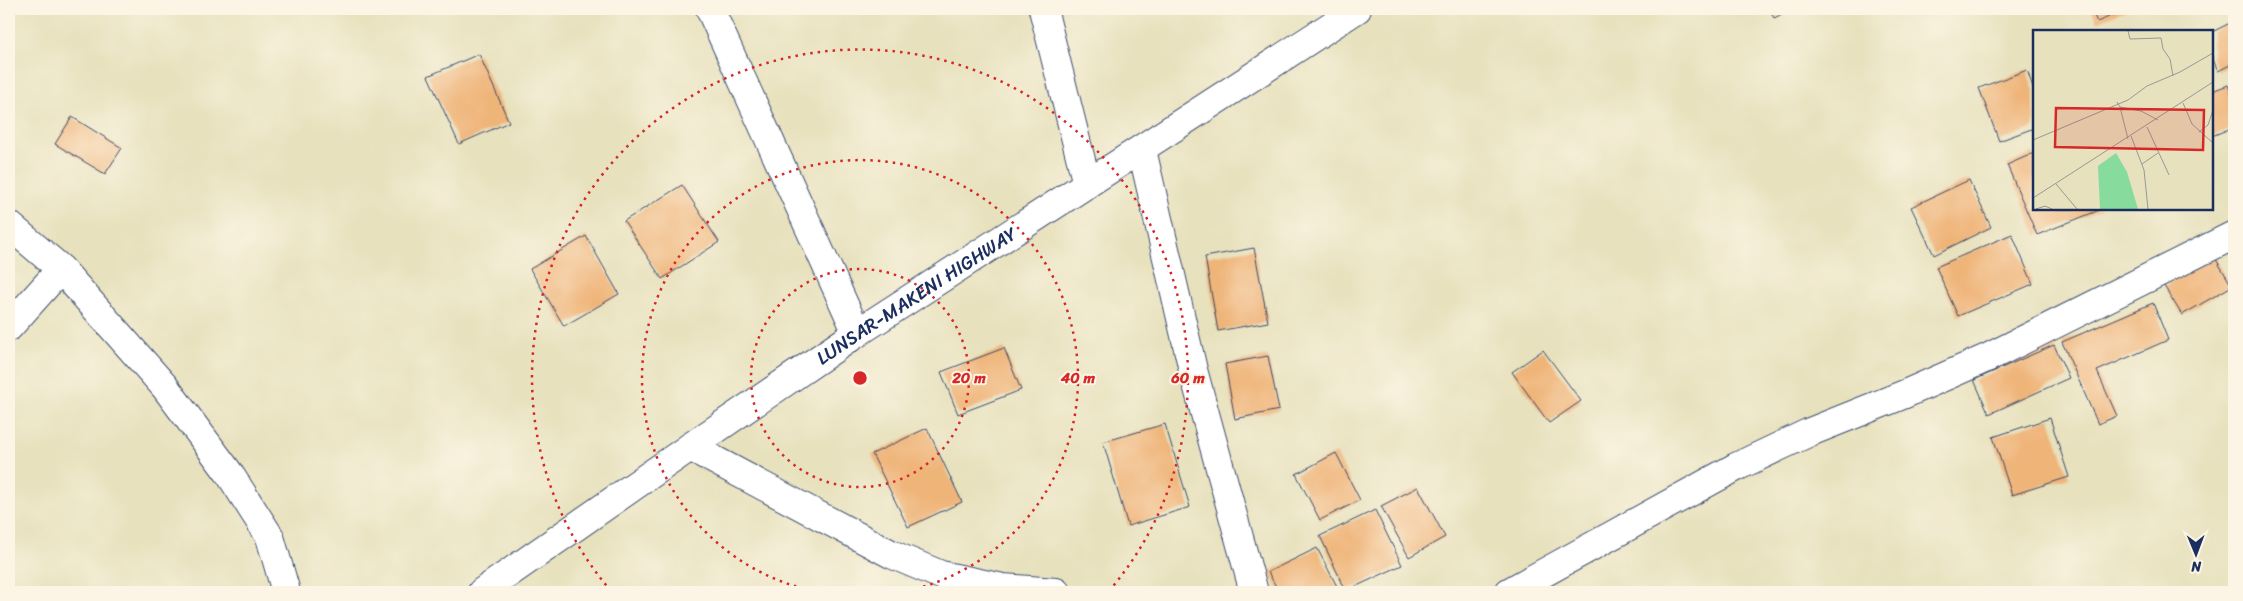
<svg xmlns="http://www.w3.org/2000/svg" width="2243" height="601" font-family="Sriracha,sans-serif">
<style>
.building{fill:#efb478}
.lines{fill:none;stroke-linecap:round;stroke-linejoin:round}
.street-casing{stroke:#3a4a6c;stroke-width:30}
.primary-casing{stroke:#3a4a6c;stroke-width:30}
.street{stroke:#fff;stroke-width:28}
.primary{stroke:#fff;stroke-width:28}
.ring{fill:none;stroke:#d62828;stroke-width:2.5;stroke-dasharray:2.5 5}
.labels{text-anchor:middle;stroke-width:4;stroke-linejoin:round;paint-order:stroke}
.street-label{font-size:19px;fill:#1b2f5e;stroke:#fcf5e5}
.inset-road{fill:none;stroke:#959a97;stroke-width:1}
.view{fill:#d62828;fill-opacity:0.15;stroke:#d62828;stroke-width:2.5}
.inset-edge{fill:none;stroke:#1b2f5e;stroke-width:2.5}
.centre{fill:#d62828;stroke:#fcf5e5;stroke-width:2.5}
.ring-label{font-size:15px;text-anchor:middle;font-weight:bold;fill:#d62828;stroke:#fcf5e5;stroke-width:4;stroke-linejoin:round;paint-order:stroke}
</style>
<rect width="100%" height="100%" fill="#fcf5e5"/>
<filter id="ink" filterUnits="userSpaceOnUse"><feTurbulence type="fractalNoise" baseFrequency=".02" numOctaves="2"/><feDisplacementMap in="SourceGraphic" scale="10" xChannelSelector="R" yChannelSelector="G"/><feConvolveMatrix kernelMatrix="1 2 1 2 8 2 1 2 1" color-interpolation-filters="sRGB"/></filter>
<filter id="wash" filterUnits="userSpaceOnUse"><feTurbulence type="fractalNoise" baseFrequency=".0096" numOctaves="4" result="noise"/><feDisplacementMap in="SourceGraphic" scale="20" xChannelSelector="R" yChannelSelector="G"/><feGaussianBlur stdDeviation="1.12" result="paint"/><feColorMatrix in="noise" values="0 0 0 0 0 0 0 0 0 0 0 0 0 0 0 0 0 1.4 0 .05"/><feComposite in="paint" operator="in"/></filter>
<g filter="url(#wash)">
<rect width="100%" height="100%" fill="#e7e1bd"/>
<g id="blocks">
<path class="building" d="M1769 9H1793L1774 18Z
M2091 9H2128L2097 22Z
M2234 21V63L2218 71 2212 57V32Z
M479 54 509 122 459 144 428 76Z
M2027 70 2034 90V128L1999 141 1979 88Z
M2228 85 2234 100V127L2212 136V91Z
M72 117 122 148 105 174 55 144Z
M2034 153V209H2102L2037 235 2007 165Z
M1969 180 1991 227 1934 255 1911 207Z
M682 185 719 242 662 279 624 221Z
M2012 234 2033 284 1958 316 1936 267Z
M586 236 619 294 564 326 530 269Z
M1254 248 1268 322 1218 331 1205 257Z
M2214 256 2232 286 2182 315 2164 286Z
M2153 303 2168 340 2097 371 2117 416 2098 424 2062 342Z
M2054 345 2069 378 1989 414 1974 380Z
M1004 348 1021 390 958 414 941 372Z
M1543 350 1581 401 1549 423 1512 372Z
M1268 356 1279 410 1235 419 1225 364Z
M2050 418 2069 477 2012 495 1993 437Z
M1165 424 1190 507 1128 526 1103 442Z
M927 428 962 502 908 527 872 454Z
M1336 453 1360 500 1320 520 1296 474Z
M1418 487 1445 537 1409 557 1381 506Z
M1375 510 1402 565 1346 591 1320 536Z
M1317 548 1340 592H1279L1268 572Z"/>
</g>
</g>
<g filter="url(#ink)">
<use href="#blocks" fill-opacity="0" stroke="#3a4a6c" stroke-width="1"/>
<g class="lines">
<defs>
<path id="street" d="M710 9 857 333
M1043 9 1087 184
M1142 150 1193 370 1254 592
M9 225 61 269 165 387 229 473 270 537 286 592
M9 327 61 269
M690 447 891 554 941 575 1003 588 1056 592
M1509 592 1736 467 1810 432 1905 394 1989 357 2234 235"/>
<g id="primary">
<path id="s1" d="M482 592 690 447 857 333 1357 9"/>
</g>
</defs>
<use href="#street" class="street-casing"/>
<use href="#primary" class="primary-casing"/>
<use href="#street" class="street"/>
<use href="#primary" class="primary"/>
</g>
</g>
<g class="ring">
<circle cx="860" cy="378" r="109"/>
<path d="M818 592A218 218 0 1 1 902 592"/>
<path d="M611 591A328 328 0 1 1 1109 591"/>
</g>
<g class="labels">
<g class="street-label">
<text dy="7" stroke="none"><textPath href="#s1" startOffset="526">LUNSAR-MAKENI HIGHWAY</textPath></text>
</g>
</g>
<g transform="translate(2033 30)">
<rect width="180" height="180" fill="#e7e1bd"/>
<path d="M83 123 94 142 105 179H67L65 136Z" fill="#87db9d"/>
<path class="inset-road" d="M95 1 97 9 128 8 130 19 137 29 140 46M84 72 87 77 108 81 125 90M150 73 159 94 180 113M87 77 95 109M114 97 136 145M166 102 175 95 180 80M98 106 111 140 115 179M0 110 95 70 114 56 147 42 180 23M109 134 125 123M23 154 44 179M0 168 180 52M3 179 12 176 19 179"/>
<path class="view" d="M23 78 171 80 170 120 22 117Z"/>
<rect width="180" height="180" class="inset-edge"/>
</g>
<circle cx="860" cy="378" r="8" class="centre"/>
<g class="ring-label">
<text x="969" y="383">20 m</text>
<text x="1078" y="383">40 m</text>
<text x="1188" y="383">60 m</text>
</g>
<rect width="2243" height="601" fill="none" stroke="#fcf5e5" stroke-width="30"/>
<g transform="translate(2196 554) rotate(179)" stroke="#fcf5e5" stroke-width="4" paint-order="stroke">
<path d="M0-4L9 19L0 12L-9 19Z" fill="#1b2f5e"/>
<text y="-8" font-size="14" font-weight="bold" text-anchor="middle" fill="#1b2f5e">N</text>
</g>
</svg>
